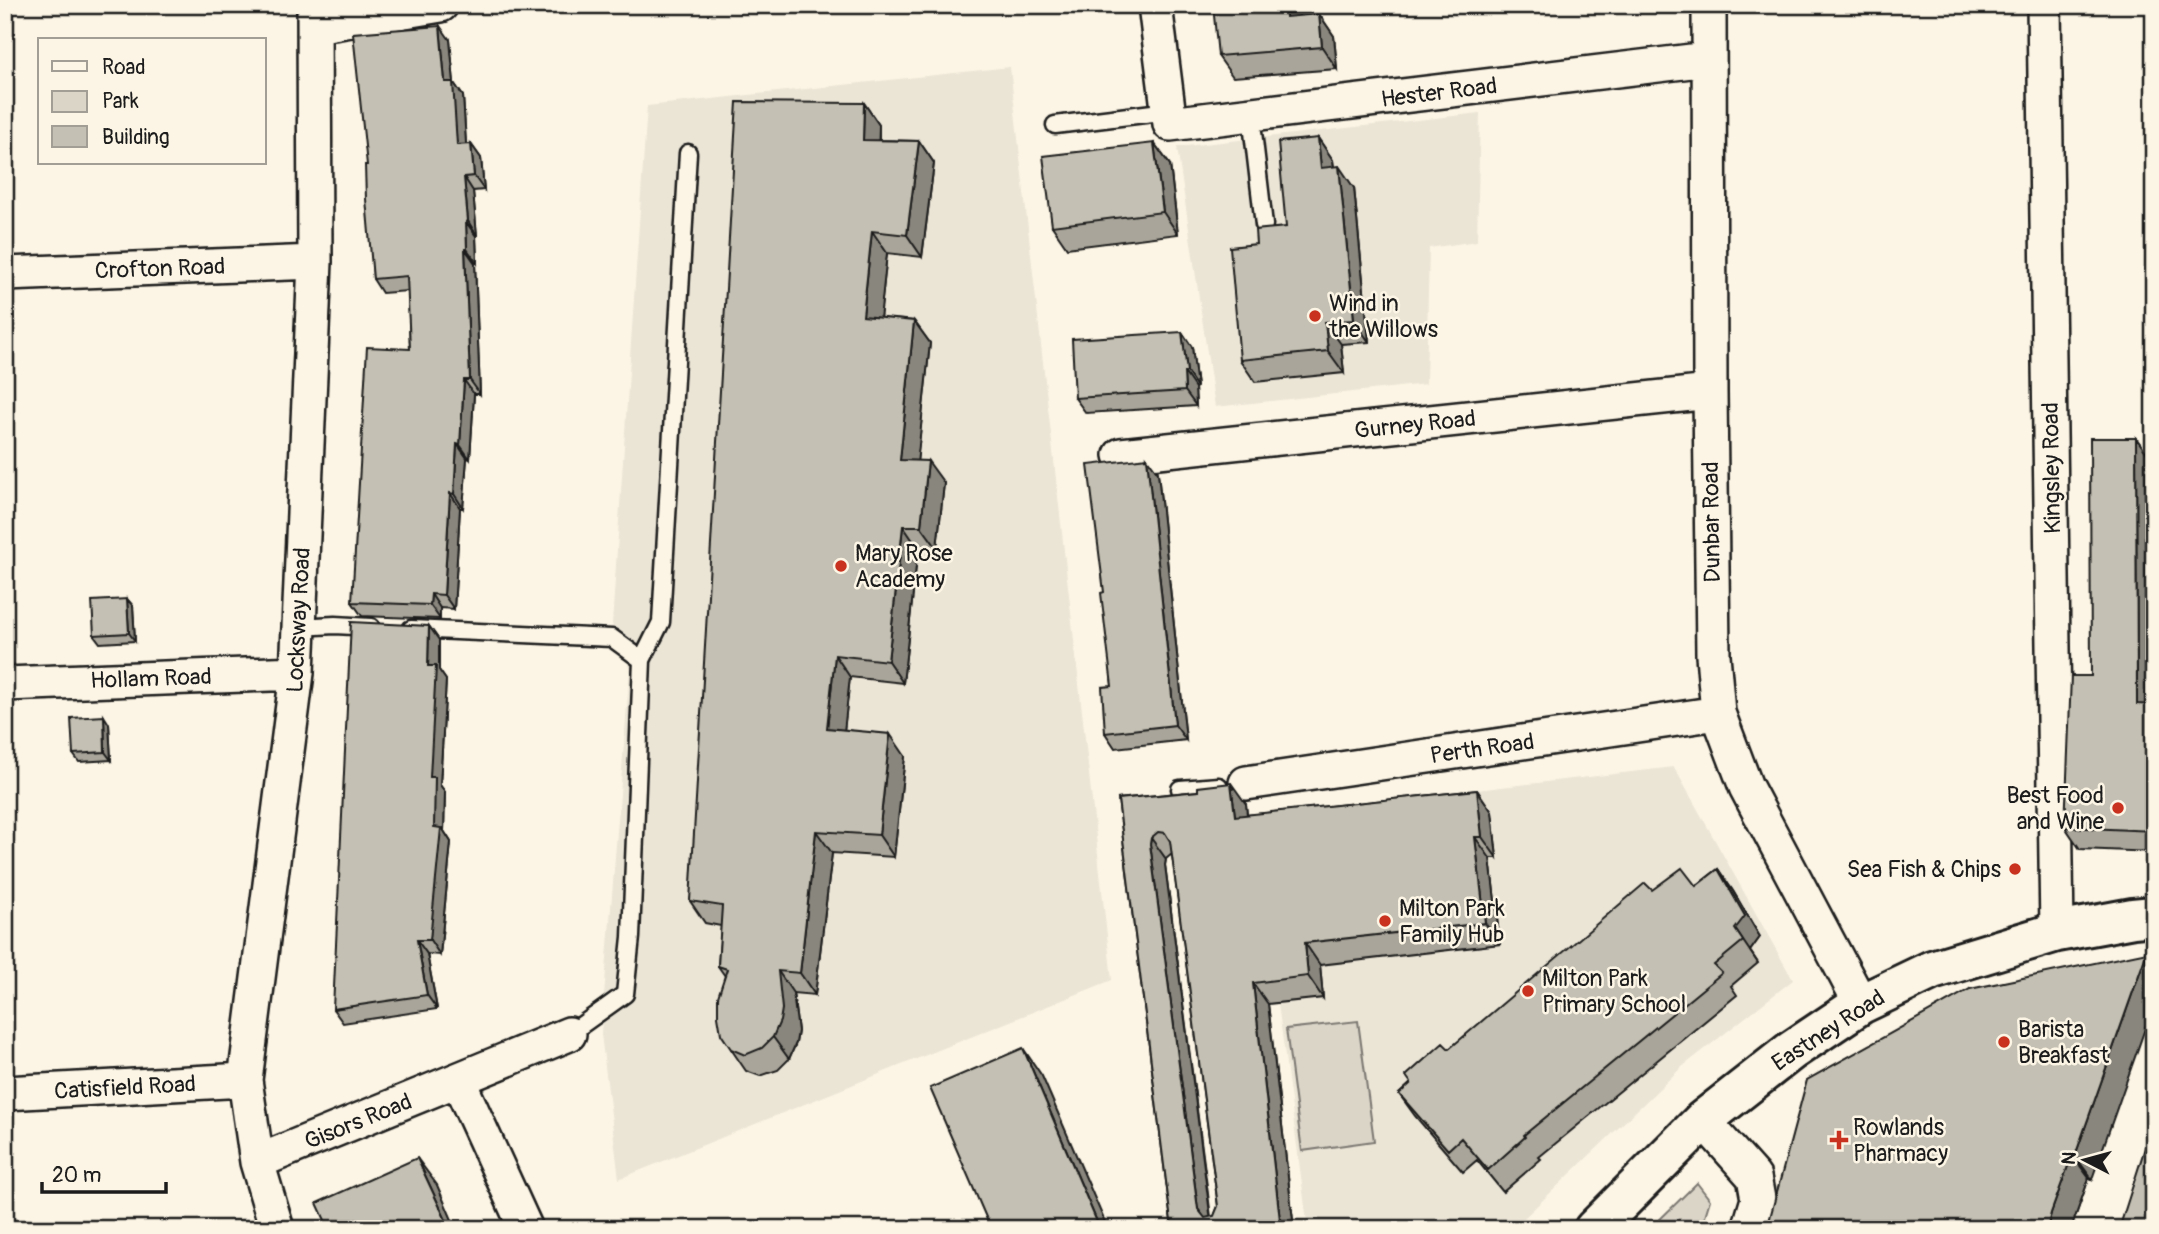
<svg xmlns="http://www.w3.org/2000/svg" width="2159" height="1234" font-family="Pangolin,sans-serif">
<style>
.built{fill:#ebe5d6}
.green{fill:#dbd5c8;stroke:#7c7872;stroke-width:2}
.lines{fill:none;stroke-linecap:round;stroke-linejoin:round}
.service-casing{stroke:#1c1c1c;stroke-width:21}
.minor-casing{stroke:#1c1c1c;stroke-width:38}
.primary-casing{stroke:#1c1c1c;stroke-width:44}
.service{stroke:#fcf5e5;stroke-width:16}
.minor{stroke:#fcf5e5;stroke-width:33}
.primary{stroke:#fcf5e5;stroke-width:38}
.wall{fill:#a9a59a;stroke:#1c1c1c;stroke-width:2;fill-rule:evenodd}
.shaded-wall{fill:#89867d;stroke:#1c1c1c;stroke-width:2}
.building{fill:#c4c0b3;stroke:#1c1c1c;stroke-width:2;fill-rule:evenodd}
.poi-dot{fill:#c8321e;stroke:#fcf5e5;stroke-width:2.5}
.labels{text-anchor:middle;stroke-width:5;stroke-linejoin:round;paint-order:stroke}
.street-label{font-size:23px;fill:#1c1c1c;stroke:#fcf5e5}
.poi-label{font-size:23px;fill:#1c1c1c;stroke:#fcf5e5;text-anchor:start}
</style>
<rect width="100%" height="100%" fill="#fcf5e5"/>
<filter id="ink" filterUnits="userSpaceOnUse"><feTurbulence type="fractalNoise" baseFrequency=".0143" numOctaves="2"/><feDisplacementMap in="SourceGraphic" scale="14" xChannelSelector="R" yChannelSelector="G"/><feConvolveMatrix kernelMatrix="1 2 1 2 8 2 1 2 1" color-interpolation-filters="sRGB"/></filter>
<g filter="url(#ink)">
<path class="built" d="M1010 67 1112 980 619 1179 601 1034 630 668 612 624 647 106Z
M1480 113 1477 241 1429 248 1426 384 1215 407 1177 147Z
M1674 767 1793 980 1682 1067 1523 1219 1495 1229H1308L1253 816Z"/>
<path class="green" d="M1358 1021 1374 1141 1302 1151 1286 1029Z
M1697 1183 1710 1200 1701 1229H1650Z"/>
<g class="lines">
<defs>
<path id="service" d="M1251 115 1264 225
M1055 125 1169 111
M298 627 335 625 371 627
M411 629 612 638 642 660 631 937 625 994 569 1034
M642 660 661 622 688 153
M1180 789 1219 786"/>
<path id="minor" d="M1155 5 1170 124 1708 59
M1709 5 1710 392 1713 655 1718 713 1746 787 1861 1004
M2044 5 2057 932
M315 26 441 5
M5 274 315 262
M1121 455 1710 392
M5 684 297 673
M1246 783 1718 713
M458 1080 526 1229
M5 1093 245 1080
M1703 1120 1754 1177 1758 1199 1749 1229
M257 1162 569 1034
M277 1229 257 1162 245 1080 297 673 315 262 314 5"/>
<path id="primary" d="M1594 1229 1703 1120 1791 1051 1861 1004 1932 970 2057 932 2133 918 2154 916"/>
</defs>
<use href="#service" class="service-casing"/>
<use href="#minor" class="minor-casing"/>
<use href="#primary" class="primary-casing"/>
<use href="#service" class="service"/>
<use href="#minor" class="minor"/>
<use href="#primary" class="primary"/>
</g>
<path class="wall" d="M1298 5 1299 16 1319 14 1334 36 1337 69 1233 77 1218 56Z
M450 40 454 83 463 96 466 144H471L481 158 484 190 473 191 477 236H476L477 263H475L480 394H474L470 459 467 458 463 508H460L454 609 440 608V619L362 616 352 602 410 349 408 291 382 293 373 279 367 165Z
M864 103 879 125V140L919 141 934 163 922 257 887 253 880 318 914 321 930 343 917 461 944 483 937 548H918L903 683 850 677 844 730 905 756 894 857 832 853 815 995 793 993 798 1031 796 1043 789 1059 778 1070 760 1076 746 1071 731 1049 725 976 718 966 721 926 705 923 690 901Z
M1318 138 1333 160 1334 167 1354 188 1369 342 1341 344 1344 373 1255 382 1240 360 1256 244 1286 227Z
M1154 143 1170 165 1178 234 1067 248 1052 226Z
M1182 332 1192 347 1197 387 1195 388 1196 406 1086 413 1075 398Z
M2136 438 2152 460V705H2154V852L2080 849 2065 827 2091 676Z
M1158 473 1186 740 1115 748 1105 733 1112 686 1104 592Z
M127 599 133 606 135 641 100 643 94 635Z
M429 626 439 640V670L446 680 440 785 445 792 444 831 451 842 440 955 427 954 437 1009 343 1023 333 1009Z
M109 724 111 760 79 762 73 754Z
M1477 790 1492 812 1497 858H1490L1500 944 1320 965 1323 998 1268 1004 1294 1229H1172L1118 799 1198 791 1246 804 1247 815ZM1172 854 1218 1206 1214 1216 1211 1217 1165 865 1166 859Z
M1718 869 1733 891 1760 937 1750 951 1758 963 1731 986 1737 995 1539 1157 1541 1159 1503 1192 1477 1160 1463 1172 1415 1116 1399 1094 1449 1049 1652 890 1696 886Z
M1970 989 2092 1179 2089 1178 2071 1229H1767Z"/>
<path class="shaded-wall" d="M1285 5H1298L1302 39 1286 17Z
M1319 14 1334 36 1337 69 1322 47Z
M440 26 450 40 454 83 463 96 467 159 457 145 445 82Z
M864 103 879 125 878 162 863 140Z
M1318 138 1333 160 1336 190 1321 168Z
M919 141 934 163 922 257 907 235Z
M1154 143 1170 165 1178 234 1163 212Z
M471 144 481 158 484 190 474 176Z
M1339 166 1354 188 1369 342 1354 320Z
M464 177 473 191 477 236 468 221Z
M466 222 476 236 477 263 467 249Z
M872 231 887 253 878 338 863 316Z
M465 249 475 263 480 394 470 380Z
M914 321 930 343 915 482 900 460Z
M1325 322 1341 344 1344 373 1328 351Z
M1182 332 1192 347 1197 387 1187 372Z
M1184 372 1195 388 1196 406 1185 391Z
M464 380 474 394 470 459 460 445Z
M2136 438 2152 460V726L2137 704Z
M457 444 467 458 463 508 454 494Z
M1147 458 1158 473 1186 740 1175 725Z
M928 461 944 483 937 548 921 526Z
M450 493 460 508 454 609 444 595Z
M903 526 918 548 903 683 888 661Z
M431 594 440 608V619L430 605Z
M127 599 133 606 135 641 129 633Z
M429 626 439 640V670L446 680 440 785 445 792 444 831 451 842 440 955 430 940 434 827 430 777 428 666Z
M835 655 850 677 842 750 827 728Z
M104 716 109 724 111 760 105 752Z
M890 734 905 756 894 857 879 835Z
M1231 783 1246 804 1249 838 1235 816Z
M1477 790 1492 812 1497 858 1482 837Z
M816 831 832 853 815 995 800 973Z
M1475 837 1490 858 1500 944 1485 923Z
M1151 838 1166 859 1165 865 1212 1229 1198 1209 1150 844Z
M1718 869 1733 891 1760 937 1750 951 1758 963 1735 929Z
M417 940 427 954 437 1009 427 995Z
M1305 943 1320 965 1323 998 1308 976Z
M2147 952 2154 962V1003L2092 1179 2075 1156Z
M778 971 793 993 798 1031 796 1043 789 1059 773 1037Z
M1253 983 1268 1004 1294 1229H1281Z
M1023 1048 1042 1076 1108 1229H1100Z
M2072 1155 2089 1178 2071 1229H2047L2051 1213Z
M417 1158 437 1185 456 1229H450Z"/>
<path class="building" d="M1213 5H1285L1286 17 1319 14 1322 47 1218 56Z
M440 26 445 82H453L457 145 471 144 474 176 464 177 468 221 466 222 467 249H465L470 380H464L460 445 457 444 454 494 450 493 444 595 431 594 430 605 352 602 367 347 410 349 407 276 373 279 366 199 365 165H367L353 33Z
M737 102 864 103 863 140 919 141 907 235 872 231 863 316 914 321 900 460 928 461 921 526H903L888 661 835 655 827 728 890 734 879 835 816 831 800 973 778 971 782 1009 780 1021 773 1037 762 1048 745 1055 731 1049 721 1034 718 1016V997L727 969 718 966 722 906 690 901Z
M1318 138 1321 168 1339 166 1354 320 1325 322 1328 351 1240 360 1230 247 1256 244 1255 230 1286 227 1278 142Z
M1154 143 1163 212 1052 226 1043 156Z
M1182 332 1187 372H1184L1185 391 1075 398 1072 339Z
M2090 438H2136L2137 704 2154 705V831L2065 827 2071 676H2091Z
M1147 458 1175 725 1105 733 1102 687 1112 686 1101 593 1104 592 1088 465Z
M127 599 129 633 94 635 92 601Z
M351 622 429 626 428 666H436L430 777H435L434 827 441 828 430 940H417L427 995 333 1009Z
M104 716 105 752 73 754 71 718Z
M1231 783 1235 816 1477 790 1482 837H1475L1485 923 1305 943 1308 976 1253 983 1281 1229H1172L1118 799 1198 791V787ZM1158 832 1165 833 1170 841 1218 1206 1214 1216 1205 1218 1198 1209 1150 844 1151 838Z
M1682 868 1696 886 1718 869 1745 916 1735 929 1743 941 1714 965 1722 973 1524 1135 1525 1137 1488 1170 1461 1138 1448 1150 1399 1094 1411 1083 1406 1076 1443 1043 1449 1049 1645 883 1652 890Z
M2147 952 2075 1156 2072 1155 2051 1213 2047 1229H1767L1807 1080 1970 989Z
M1023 1048 1100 1229H991L930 1088Z
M2150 1132 2154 1133V1229H2119Z
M417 1158 450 1229H329L317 1203Z"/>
</g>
<g class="poi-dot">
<circle cx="1315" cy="316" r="7"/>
<circle cx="841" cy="566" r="7"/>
<circle cx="2118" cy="808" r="7"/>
<circle cx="2015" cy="869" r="7"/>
<circle cx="1385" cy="921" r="7"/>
<circle cx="1528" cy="991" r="7"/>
<circle cx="2004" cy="1042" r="7"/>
<path d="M1835.5 1129.5h7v7h7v7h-7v7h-7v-7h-7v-7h7z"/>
</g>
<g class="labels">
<g class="street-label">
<text transform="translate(1439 92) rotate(-7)" y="8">Hester Road</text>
<text transform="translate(160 268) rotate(-2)" y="8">Crofton Road</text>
<text transform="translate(1415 424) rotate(-6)" y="8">Gurney Road</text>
<text transform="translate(2051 468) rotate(-91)" y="8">Kingsley Road</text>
<text transform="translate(1711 522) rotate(-91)" y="8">Dunbar Road</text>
<text transform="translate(298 620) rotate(-87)" y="8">Locksway Road</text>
<text transform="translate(151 678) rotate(-2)" y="8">Hollam Road</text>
<text transform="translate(1482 748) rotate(-8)" y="8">Perth Road</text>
<text transform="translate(1828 1030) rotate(-33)" y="8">Eastney Road</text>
<text transform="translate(125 1087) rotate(-3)" y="8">Catisfield Road</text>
<text transform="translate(358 1121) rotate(-22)" y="8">Gisors Road</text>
</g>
<g class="poi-label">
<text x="1329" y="311">Wind in<tspan x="1329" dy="26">the Willows</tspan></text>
<text x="855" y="561">Mary Rose<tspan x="855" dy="26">Academy</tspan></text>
<text x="2104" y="803" text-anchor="end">Best Food<tspan x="2104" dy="26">and Wine</tspan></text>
<text x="2001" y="877" text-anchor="end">Sea Fish &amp; Chips</text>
<text x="1399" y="916">Milton Park<tspan x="1399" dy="26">Family Hub</tspan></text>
<text x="1542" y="986">Milton Park<tspan x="1542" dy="26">Primary School</tspan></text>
<text x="2018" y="1037">Barista<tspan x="2018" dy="26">Breakfast</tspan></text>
<text x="1853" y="1135">Rowlands<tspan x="1853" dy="26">Pharmacy</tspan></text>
</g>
</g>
<rect width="2159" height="1234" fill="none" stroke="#fcf5e5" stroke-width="28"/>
<rect x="14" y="14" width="2131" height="1206" fill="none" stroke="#1c1c1c" stroke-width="2.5" filter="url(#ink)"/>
<rect x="38" y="38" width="228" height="126" fill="#fcf5e5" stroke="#a29e95" stroke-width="2"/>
<rect x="52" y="61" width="35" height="10" fill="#fcf5e5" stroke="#a29e95" stroke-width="2"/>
<text x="102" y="74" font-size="21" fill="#1c1c1c">Road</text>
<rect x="52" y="91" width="35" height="21" fill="#dbd5c8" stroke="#a29e95" stroke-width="2"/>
<text x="102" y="108" font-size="21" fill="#1c1c1c">Park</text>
<rect x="52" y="126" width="35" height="21" fill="#c4c0b3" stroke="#a29e95" stroke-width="2"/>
<text x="102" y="144" font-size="21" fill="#1c1c1c">Building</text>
<g transform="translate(2085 1160) rotate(276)" stroke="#fcf5e5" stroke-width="5" paint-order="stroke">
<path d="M0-5L12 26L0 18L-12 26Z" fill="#1c1c1c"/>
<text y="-10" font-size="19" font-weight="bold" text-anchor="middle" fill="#1c1c1c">N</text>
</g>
<path d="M42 1182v10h124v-10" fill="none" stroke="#1c1c1c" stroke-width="3.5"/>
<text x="52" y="1182" font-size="21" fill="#1c1c1c" stroke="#fcf5e5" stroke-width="5" paint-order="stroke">20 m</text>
</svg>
